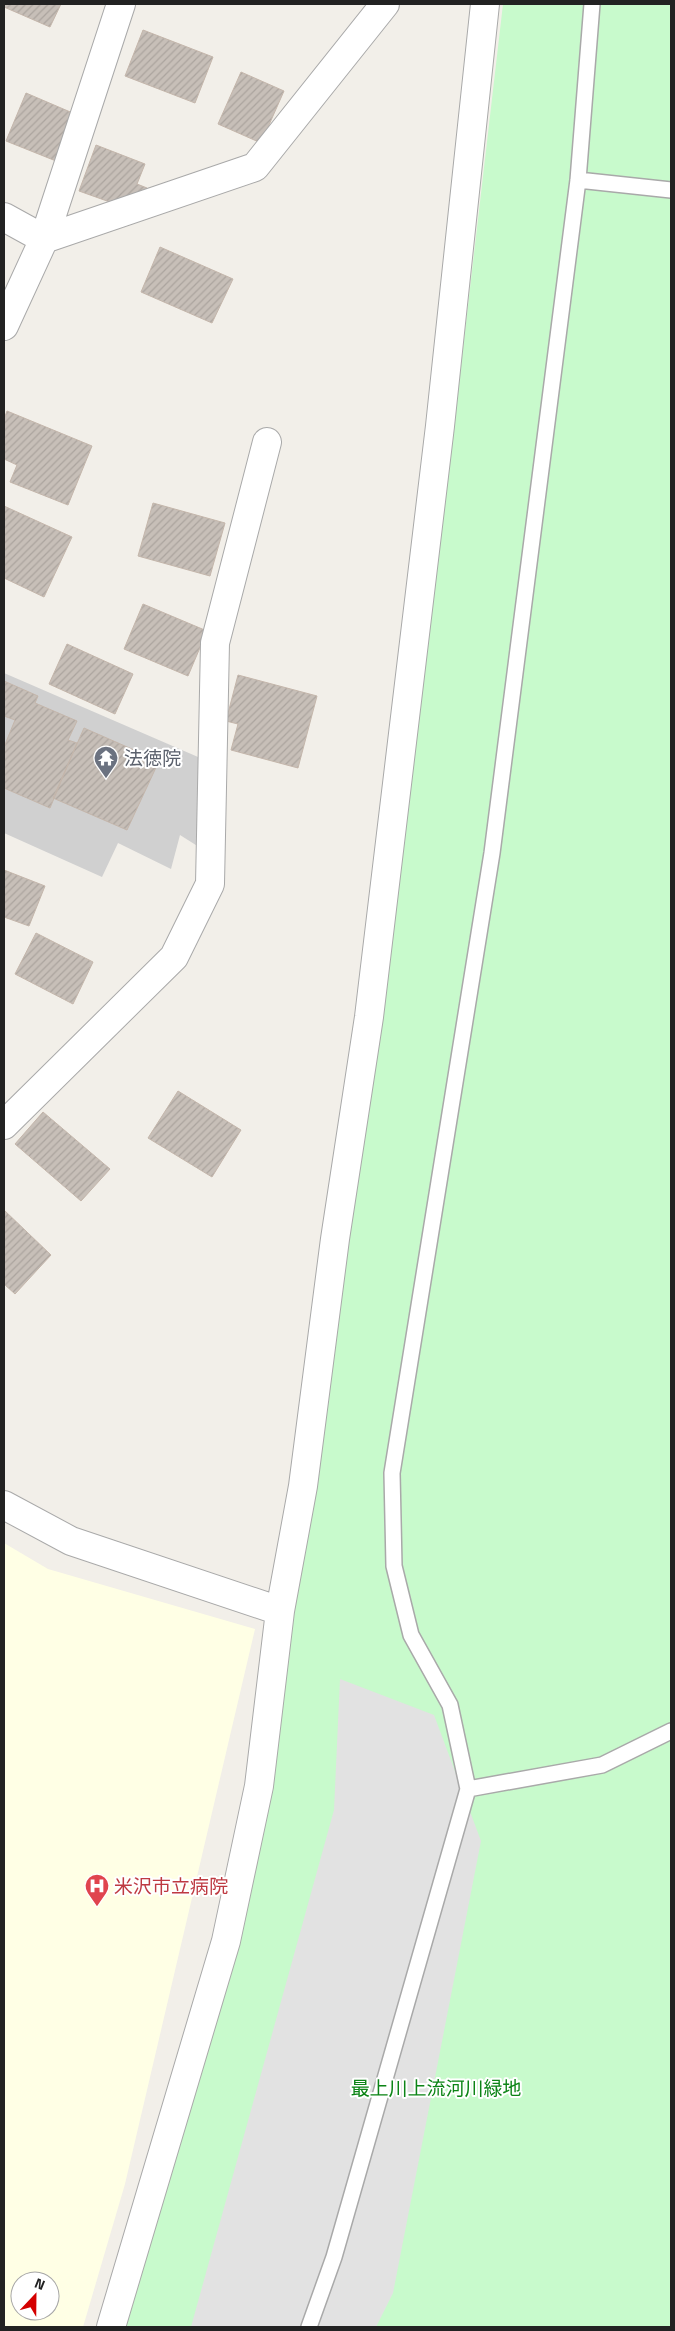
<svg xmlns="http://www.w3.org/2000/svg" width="675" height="2331" font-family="'Titillium Web','Noto Sans JP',sans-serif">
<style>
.education{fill:#ffffe5;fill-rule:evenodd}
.religious{fill:#d0d0d0}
.park{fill:#c8facc}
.parking{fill:#e2e2e2}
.building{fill:url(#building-hatch);stroke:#c4b6ab}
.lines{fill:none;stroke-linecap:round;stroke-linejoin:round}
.lane-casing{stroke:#a9a9a9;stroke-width:18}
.street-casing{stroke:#a9a9a9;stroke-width:30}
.lane{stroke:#fff;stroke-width:15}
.street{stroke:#fff;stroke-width:28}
.labels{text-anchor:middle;stroke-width:4;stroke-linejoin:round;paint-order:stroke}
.worship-label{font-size:19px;fill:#5b616d;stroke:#fff;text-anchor:start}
.health-label{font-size:19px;fill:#be3a42;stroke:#fff;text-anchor:start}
.park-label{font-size:19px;fill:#0c8416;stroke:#fff}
</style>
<defs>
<pattern id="building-hatch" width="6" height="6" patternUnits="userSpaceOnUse" patternTransform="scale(1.25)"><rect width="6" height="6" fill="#c7bfb8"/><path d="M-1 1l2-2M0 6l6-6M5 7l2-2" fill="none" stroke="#aba49e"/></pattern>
</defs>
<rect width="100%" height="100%" fill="#f2efe9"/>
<path class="education" d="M4 1543 48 1569 255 1629 125 2184 83 2327H4ZM20 2281H50V2311H20Z"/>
<path class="religious" d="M4 673 205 760 199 847 180 835 171 869 118 843 102 877 4 833Z"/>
<path class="park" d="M503 4H671V2327H123L233 1942 454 426Z"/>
<path class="parking" d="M340 1679 434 1715 481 1841 393 2293 376 2327H191L334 1810Z"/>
<path class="building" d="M4 4H61L50 27 4 7Z
M143 30 213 57 195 103 125 76Z
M241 72 284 91 261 143 218 124Z
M26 93 75 114 56 161 6 141Z
M96 145 145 164 137 184 147 188 141 202 125 196 121 206 79 191Z
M160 247 233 279 212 323 141 292Z
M7 411 92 446 68 505 10 482 17 465 4 459V419Z
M153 503 225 523 210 576 138 556Z
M4 506 72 537 44 597 4 578Z
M143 604 207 631 188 676 124 649Z
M67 644 133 674 115 714 49 684Z
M238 675 317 696 298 768 231 750 238 724 226 721Z
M4 681 38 696 35 703 77 721 68 740 77 743 50 808 4 788V747L15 720 4 716Z
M84 728 159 761 127 830 53 798Z
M4 870 45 886 29 926 4 917Z
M36 933 93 962 73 1004 15 974Z
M178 1091 241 1130 212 1177 148 1138Z
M43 1112 110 1169 81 1201 15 1144Z
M4 1210 51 1255 15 1294 4 1284Z"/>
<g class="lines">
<defs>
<path id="lane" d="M578 180 671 190
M468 1789 602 1765 671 1731
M309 2327 334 2257 468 1789 450 1705 411 1635 394 1566 392 1473 492 853 578 180 592 4"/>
<path id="street" d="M4 217 44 239 255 167 385 4
M4 326 44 239 121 4
M4 1125 174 957 210 884 215 643 267 442
M4 1505 71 1541 280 1611
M111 2327 226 1941 259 1786 280 1611 303 1486 335 1239 369 1017 440 426 485 4"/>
</defs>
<use href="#lane" class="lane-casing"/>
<use href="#street" class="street-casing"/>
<use href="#lane" class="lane"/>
<use href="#street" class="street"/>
</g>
<defs>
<symbol id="temple-pin" viewBox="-11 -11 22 30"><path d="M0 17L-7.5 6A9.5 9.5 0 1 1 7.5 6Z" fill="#6b7280" stroke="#fff"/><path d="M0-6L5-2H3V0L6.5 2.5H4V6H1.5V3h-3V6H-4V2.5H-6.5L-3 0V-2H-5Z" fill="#fff"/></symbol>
<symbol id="hospital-pin" viewBox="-11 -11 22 30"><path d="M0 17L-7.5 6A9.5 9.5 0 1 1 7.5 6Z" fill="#e0444e" stroke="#fff"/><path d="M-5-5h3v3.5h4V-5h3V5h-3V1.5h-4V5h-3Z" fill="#fff"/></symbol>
</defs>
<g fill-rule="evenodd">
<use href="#temple-pin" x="92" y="744" width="28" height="38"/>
<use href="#hospital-pin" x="83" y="1872" width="28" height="38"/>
</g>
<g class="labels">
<g class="worship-label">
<text x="124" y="765">法徳院</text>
</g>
<g class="health-label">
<text x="114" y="1893">米沢市立病院</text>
</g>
<g class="park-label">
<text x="436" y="2095">最上川上流河川緑地</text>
</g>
</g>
<rect width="675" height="2331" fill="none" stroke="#222222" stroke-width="10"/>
<g transform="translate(35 2296) rotate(22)"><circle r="24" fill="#ffffff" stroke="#a7a7a7"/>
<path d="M0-4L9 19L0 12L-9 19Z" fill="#d40000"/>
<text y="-8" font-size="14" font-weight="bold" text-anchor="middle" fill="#222222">N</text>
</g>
</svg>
